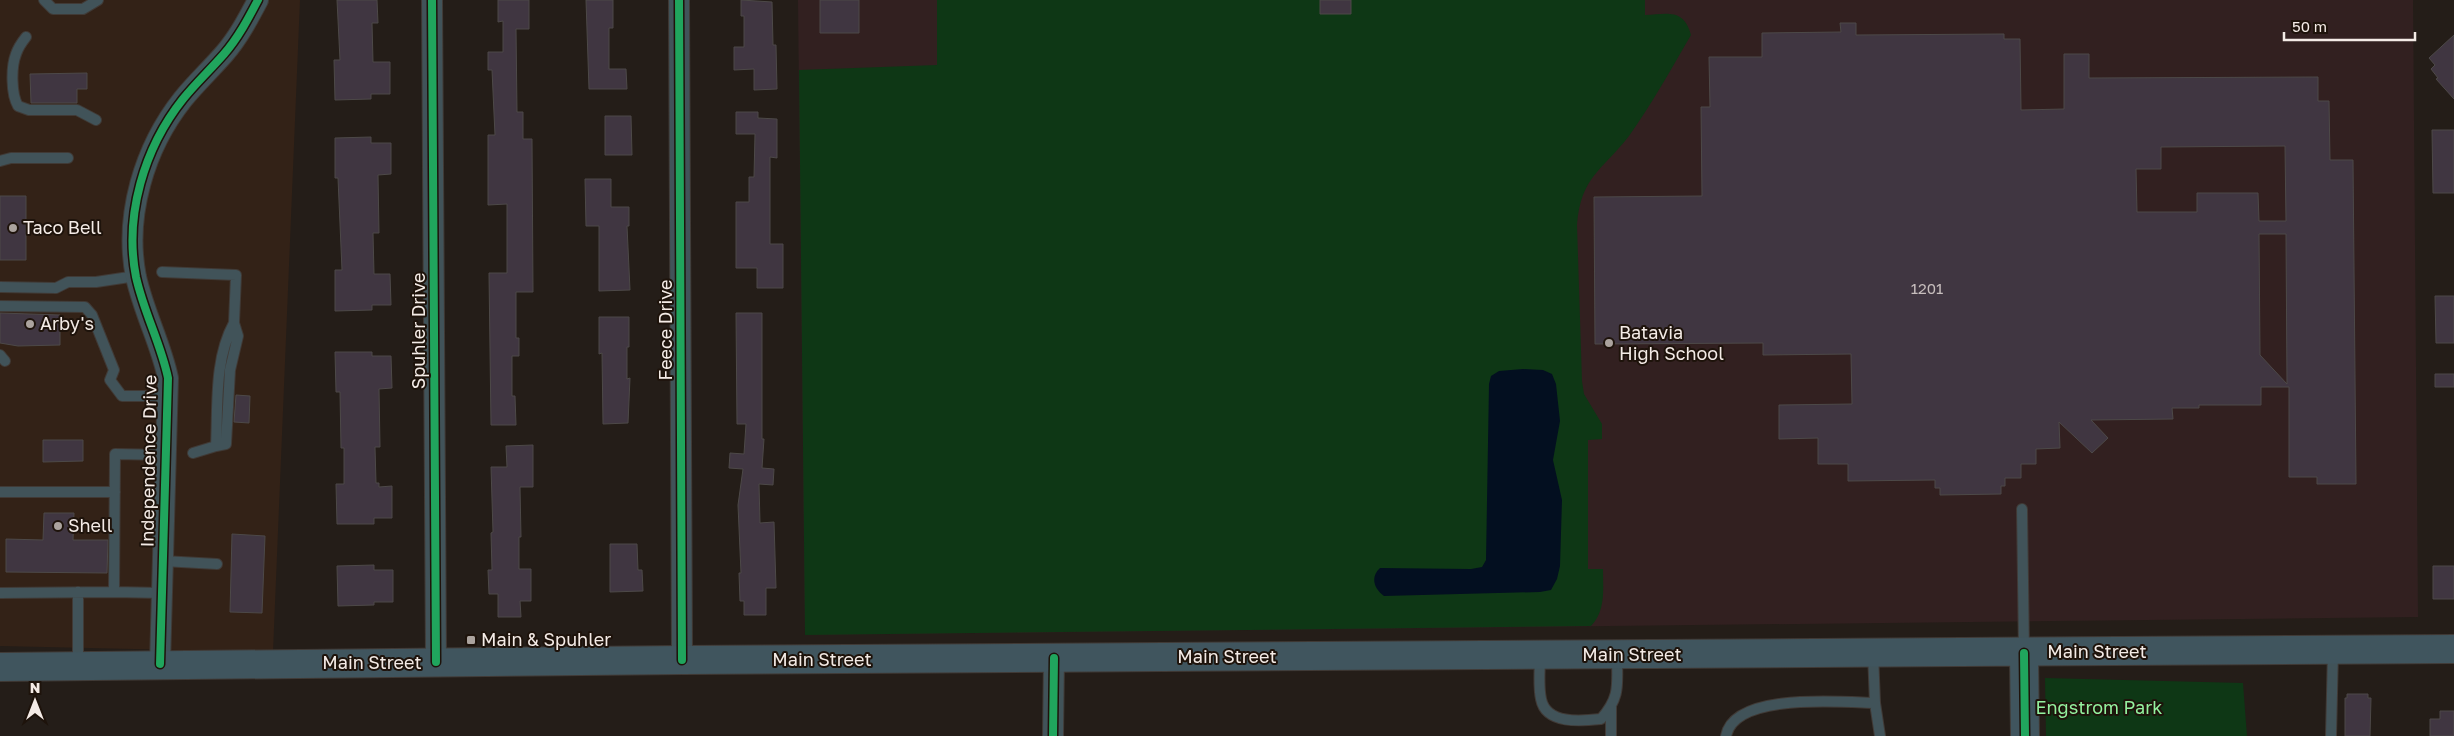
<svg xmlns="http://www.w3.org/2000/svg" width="2454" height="736" font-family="'Golos Text',sans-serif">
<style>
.built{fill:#332217}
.education{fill:#322020}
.green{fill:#0e3715}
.water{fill:#030f20}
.building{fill:#403641;stroke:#4d4948;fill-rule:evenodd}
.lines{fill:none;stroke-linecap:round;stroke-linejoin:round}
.lane-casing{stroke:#403a36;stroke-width:12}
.street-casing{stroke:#403a36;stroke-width:22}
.secondary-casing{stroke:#403a36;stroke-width:30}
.lane{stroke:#415359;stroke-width:10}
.street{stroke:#415359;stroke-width:20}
.secondary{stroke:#40555e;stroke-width:28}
.cycleway-casing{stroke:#1e130b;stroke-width:11}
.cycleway{stroke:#20a55d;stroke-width:8}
.poi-dot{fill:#aba39e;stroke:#1e130b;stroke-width:2}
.labels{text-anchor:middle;stroke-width:4;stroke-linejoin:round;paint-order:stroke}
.number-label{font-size:15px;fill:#c7bebd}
.poi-label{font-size:18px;fill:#f4ebe6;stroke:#1e130b;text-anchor:start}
.street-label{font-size:18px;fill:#f4ebe6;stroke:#1e130b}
.park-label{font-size:18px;fill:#94f29f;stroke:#1e130b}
</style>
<rect width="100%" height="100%" fill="#241d18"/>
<path class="built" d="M0 0H300L273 652 0 646Z"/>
<path class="education" d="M798 0H2413L2418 617 805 635Z"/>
<path class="green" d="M937 0H1645V15C1667 14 1684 8 1691 35 1673 66 1650 107 1629 136 1602 171 1581 176 1577 225L1582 381 1584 394 1602 424V439L1588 440V569H1603C1603 590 1606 610 1591 626L805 635 799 70 937 65Z
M2045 678 2243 683 2247 736H2046Z"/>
<path class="water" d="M1523 369 1543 370 1552 374 1556 384 1560 421 1553 460 1562 500 1560 566 1557 579 1551 590 1540 592 1384 596C1374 589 1370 577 1380 568L1471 569 1482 567 1486 560 1489 384 1491 376 1499 371Z"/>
<path class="building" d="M337 0H377L378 23H372L373 62H390V94H371V99L335 100 334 60H340Z
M498 0H529V29H516L517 112H523V139H532L533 292H516V338H519V356H512V396H515L516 425H491L489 273H507V204L488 205V135H495L492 70H488V52H503V21L498 22Z
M586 0H613V28H609V69H626L627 89H589Z
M741 0 772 2 773 45H776L777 89 754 90V69L734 70V47H744V16H741Z
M820 0H859V33H820Z
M1320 0H1351V14H1320Z
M1840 23H1856V35L2004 34V39H2020L2021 110 2064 109V54H2089V78L2318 77V101H2329L2330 160H2353L2356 484H2317V477H2289V387H2261V405H2199V408H2172L2173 419 2091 420 2108 438 2092 453 2059 422 2060 448 2036 449V464H2021V478H2005V486H2001V494L1940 495V488H1935V480L1848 481V464H1818V438L1779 439V405L1852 404 1851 354 1763 355V343L1595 344 1594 197 1702 196 1701 107H1710L1709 57H1762V33L1841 32ZM2285 146 2286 221H2259L2258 193H2197V212H2137L2136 169H2161V147ZM2259 234H2286L2287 384 2260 355Z
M2454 35V99L2436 79 2438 78 2431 69 2435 65 2429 58Z
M87 73V89H77V103H31L30 74Z
M736 112H758V118L777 119V158L770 157V244H783V288H757V268H736V202H749V177H754L755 134H736Z
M605 116H631L632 155H605Z
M2432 130H2454V193H2433Z
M371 137V143H391V174L378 175 379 233H373L374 274H390L391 305H372V310L335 311V270H342L338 178H335V138Z
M585 179H611V207H629V226H627L630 290 599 291V226H586Z
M0 196H26V260H0Z
M2435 296H2454V343H2436Z
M0 313 60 315V345L18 346 0 343Z
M736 313H762V439H764L762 468 774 469 773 485 759 484 760 523 774 522 776 588H766V615H744V601H740L739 573H741L738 505 743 469 729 468 730 453 744 454 746 424H737Z
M599 317H629V347H627V379L630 378 628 423 603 424 602 353 599 354Z
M335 352H372V356H391L392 388 379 389 380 447H375L376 483H379V487L392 486V518H374V524H337L336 484H344V448H341L340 392H336Z
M2435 374H2454V387H2435Z
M236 395 250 396 249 423 234 422Z
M43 440H83V461L43 462Z
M533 445V487H520L521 537H519V569H531V601H520L521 617H498V594H489L488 570H492L491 533 493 532 491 467H507L506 446Z
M44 513H74L73 540H108L107 573 6 572V539L43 540Z
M232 534 265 536 262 613 230 612Z
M610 544H637L638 570H642L643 591 610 592Z
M374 565V570H393V602H374V605L338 606 337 566Z
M2433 566H2454V599H2433Z
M2347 694H2368V698H2371L2370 736H2345V698H2347Z
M2440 711H2454V736H2430V719H2440Z"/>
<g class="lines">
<defs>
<path id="lane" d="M44 0 53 9H83L98 0
M26 37C22 42 18 48 16 54 11 67 11 94 18 106L29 110H77L96 120
M0 161 11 158H68
M162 272 236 275 234 323 238 336 230 370 226 444 216 446
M0 287 56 288 68 282H96L136 276
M0 306 85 307 92 315 114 370 110 380 122 396H169
M0 355 5 361
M193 453 216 446C218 406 214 359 234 323
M0 492H115
M2022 509 2024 652
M163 561 217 564
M78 592V666
M0 593 114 592
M162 593 114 592 115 454 167 455
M1873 653 1875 703 1880 736
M1540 656C1540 670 1538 685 1541 699 1546 725 1582 721 1601 719 1621 697 1617 684 1617 656
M1611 736V707
M1726 736C1734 692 1841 702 1875 703
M2331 736 2333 651"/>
<path id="street" d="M432 0 436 662
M679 0 682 660
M160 664 168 378C161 344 144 313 136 277 124 216 144 148 183 99 196 83 210 70 224 54 238 38 248 19 258 0
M1053 736 1054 658"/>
<path id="secondary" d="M2024 653 2025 736
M0 667 682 660 2454 649"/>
</defs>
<use href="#lane" class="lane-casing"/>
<use href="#street" class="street-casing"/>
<use href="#secondary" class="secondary-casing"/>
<use href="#lane" class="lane"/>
<use href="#street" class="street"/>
<use href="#secondary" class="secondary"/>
<defs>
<path id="cycleway" d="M432 0 436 662
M679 0 682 660
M2024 653 2025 736
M160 664 168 378C161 344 144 313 136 277 124 216 144 148 183 99 196 83 210 70 224 54 238 38 248 19 258 0
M1053 736 1054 658"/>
</defs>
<use href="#cycleway" class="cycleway-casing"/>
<use href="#cycleway" class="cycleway"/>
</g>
<g class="poi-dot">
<circle cx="13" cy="228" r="5"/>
<circle cx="30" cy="324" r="5"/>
<circle cx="1609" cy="343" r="5"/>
<circle cx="58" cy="526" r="5"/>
<rect x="466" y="635" width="10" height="10" rx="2.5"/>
</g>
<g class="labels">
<g class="number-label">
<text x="1927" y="294">1201</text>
</g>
<g class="poi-label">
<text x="23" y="234">Taco Bell</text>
<text x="40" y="330">Arby's</text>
<text x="1619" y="339">Batavia<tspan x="1619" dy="21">High School</tspan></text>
<text x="68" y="532">Shell</text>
<text x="481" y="646">Main &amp; Spuhler</text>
</g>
<g class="street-label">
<text transform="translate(666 330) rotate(-90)" y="6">Feece Drive</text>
<text transform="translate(419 331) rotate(-90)" y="6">Spuhler Drive</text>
<text transform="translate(149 461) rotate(-89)" y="6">Independence Drive</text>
<text x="2097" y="658">Main Street</text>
<text x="1632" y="661">Main Street</text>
<text x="1227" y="663">Main Street</text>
<text x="822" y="666">Main Street</text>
<text x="372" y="669">Main Street</text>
</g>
<g class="park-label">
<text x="2099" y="714">Engstrom Park</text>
</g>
</g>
<g transform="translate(35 701)" stroke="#1e130b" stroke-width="4" paint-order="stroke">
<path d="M0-4L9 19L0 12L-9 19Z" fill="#f4ebe6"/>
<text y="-8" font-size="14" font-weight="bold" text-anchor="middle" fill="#f4ebe6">N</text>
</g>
<path d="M2284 32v8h131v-8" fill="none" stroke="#f4ebe6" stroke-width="2.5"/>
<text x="2292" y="32" font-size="15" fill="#f4ebe6" stroke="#1e130b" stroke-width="4" paint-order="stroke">50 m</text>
</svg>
